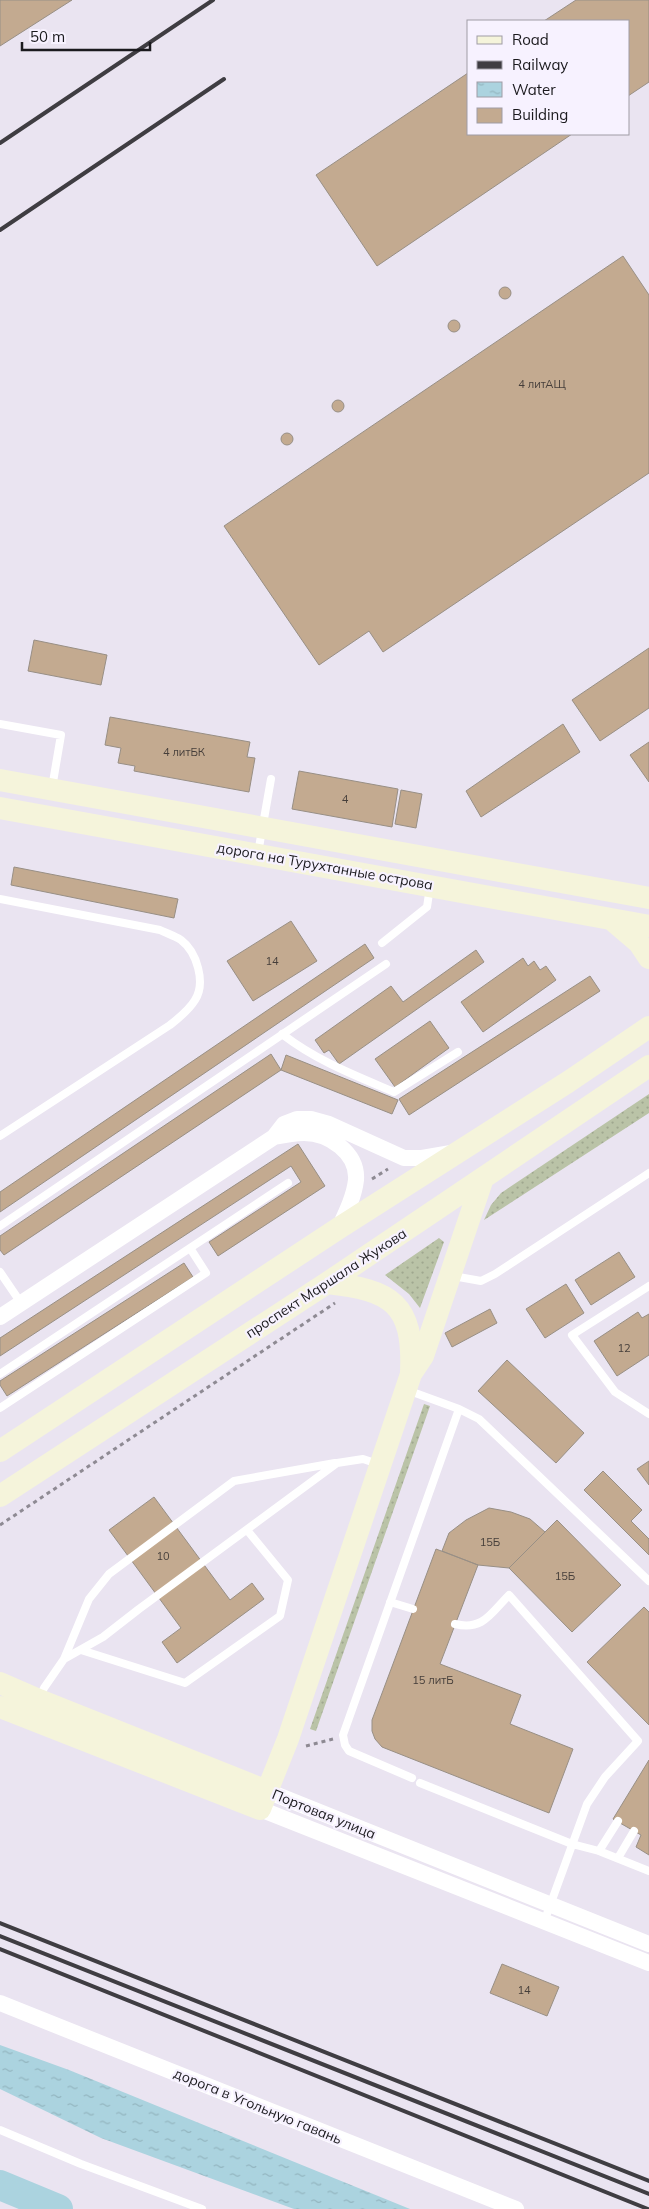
<svg xmlns="http://www.w3.org/2000/svg" width="649" height="2209" font-family="Mulish,sans-serif">
<style>
.grass{fill:url(#grass-dots)}
.water{fill:url(#water-ripples)}
.lines{fill:none;stroke-linecap:round;stroke-linejoin:round}
.river{stroke:#abd3df;stroke-width:30}
.building{fill:#c3aa90;stroke:#988f85}
.path{stroke:#8e8a93;stroke-width:3;stroke-dasharray:4 4;stroke-linecap:butt}
.lane{stroke:#fff;stroke-width:8}
.street{stroke:#fff;stroke-width:16}
.secondary{stroke:#f5f4db;stroke-width:22}
.rail{stroke:#3f3d42;stroke-width:4}
.labels{text-anchor:middle;stroke-width:4.5;stroke-linejoin:round;paint-order:stroke}
.number-label{font-size:11px;fill:#453e3a}
.street-label{font-size:14px;fill:#1b1a1e;stroke:#f7f2ff}
</style>
<defs>
<pattern id="grass-dots" width="8" height="8" patternUnits="userSpaceOnUse" patternTransform="scale(1.25)"><rect width="8" height="8" fill="#bac3a7"/><path d="M2 2h.1M6 6h.1" fill="none" stroke="#9fa78f" stroke-width="1.8" stroke-linecap="round"/></pattern>
<pattern id="water-ripples" width="26" height="14" patternUnits="userSpaceOnUse" patternTransform="scale(1.25)"><rect width="26" height="14" fill="#abd3df"/><path d="M2 4q2-2 4 0t4 0M15 11q2-2 4 0t4 0" fill="none" stroke="#93b5bf"/></pattern>
</defs>
<rect width="100%" height="100%" fill="#eae4f1"/>
<path class="grass" d="M649 1094V1113L484 1220 491 1205 501 1193Z
M439 1238 444 1242 420 1308 409 1294 385 1275Z
M424 1404 430 1406 316 1731 310 1729Z"/>
<path class="water" d="M0 2045 69 2070 410 2209H294L101 2138 0 2089Z"/>
<g class="lines">
<path class="river" d="M0 2185 58 2209"/>
</g>
<path class="building" d="M0 0H72L0 46Z
M576 0H649V82L628 96V21H544Z
M468 73V134H572L377 266 316 175Z
M623 256 649 295V473L383 652 369 631 319 665 224 526Z
M499 293a6 6 0 1 1 12 0a6 6 0 1 1-12 0Z
M448 326a6 6 0 1 1 12 0a6 6 0 1 1-12 0Z
M332 406a6 6 0 1 1 12 0a6 6 0 1 1-12 0Z
M281 439a6 6 0 1 1 12 0a6 6 0 1 1-12 0Z
M34 640 107 655 101 685 28 671Z
M649 648V708L600 741 572 700Z
M110 717 250 742 247 757 255 758 249 792 134 771 135 766 118 763 121 748 105 745Z
M563 724 580 752 481 817 466 791Z
M649 742V782L630 755Z
M299 771 398 789 392 827 292 809Z
M401 790 422 794 416 828 395 824Z
M14 867 178 899 174 918 11 885Z
M291 921 317 961 253 1001 227 961Z
M365 944 374 958 0 1212V1192Z
M476 950 484 962 339 1064 329 1050 324 1053 315 1040 391 986 403 1002Z
M523 958 528 966 534 961 540 970 546 966 556 980 483 1032 461 1002Z
M590 976 600 991 409 1115 399 1099Z
M430 1021 449 1048 395 1087 375 1059Z
M271 1054 281 1070 4 1255 0 1250V1236Z
M286 1055 398 1100 392 1114 281 1070Z
M298 1144 325 1186 218 1256 209 1242 301 1182 291 1166 0 1356V1338Z
M619 1252 635 1277 591 1305 575 1280Z
M184 1263 193 1277 7 1396 0 1385V1381Z
M566 1284 584 1313 545 1338 526 1309Z
M490 1309 497 1323 452 1347 445 1333Z
M638 1312 642 1318 649 1314V1355L617 1376 594 1341Z
M507 1360 584 1433 556 1463 478 1391Z
M649 1461V1485L637 1469Z
M603 1471 642 1510 631 1521 649 1539V1555L584 1490Z
M154 1497 230 1600 252 1583 264 1599 177 1663 162 1642 181 1628 109 1530Z
M489 1508 511 1512 530 1519 545 1532 509 1568 478 1565 442 1551 449 1533 466 1520Z
M557 1520 621 1585 572 1632 509 1568Z
M436 1549 478 1565 440 1664 521 1695 510 1724 573 1749 549 1813 382 1747 375 1739 372 1731V1720Z
M644 1607 649 1612V1725L587 1662Z
M649 1760V1855L636 1847 641 1835 613 1819Z
M502 1964 559 1987 547 2016 490 1993Z"/>
<g class="lines">
<path class="path" d="M372 1179 388 1169
M0 1525 335 1303
M306 1746 333 1739"/>
<path class="lane" d="M0 724 61 735 52 788
M258 853 271 779
M0 899 160 930C166 933 175 936 181 940 197 952 206 983 195 1000 189 1010 179 1018 170 1025L0 1136
M382 943 427 907 430 887
M282 1034C317 1061 354 1075 394 1092L458 1052
M0 1226 386 964
M0 1272 21 1303
M453 1276 481 1281 495 1274 649 1173
M649 1286 572 1335 615 1392 649 1414
M0 1374 288 1183
M407 1390 459 1409 343 1735 345 1745 349 1751 412 1778
M0 1408 206 1273 190 1248
M459 1409 479 1419 649 1581
M390 1602 413 1609
M455 1624C483 1631 491 1613 509 1595L638 1741 605 1777 587 1804 544 1922
M81 1650 185 1683 280 1616 288 1580 247 1530
M64 1659 89 1599 109 1574 234 1481 335 1463
M40 1697 44 1688 64 1659 103 1637 139 1609 337 1463 363 1459 378 1464
M420 1783 572 1844 599 1851 649 1871
M599 1851 618 1821
M618 1858 634 1831
M0 2130 81 2164 202 2209"/>
<path class="street" d="M274 1137C284 1135 294 1133 304 1133 329 1133 358 1153 356 1180 354 1197 346 1213 339 1228
M0 1317 274 1137 284 1124 297 1119H311L329 1124 404 1158H422L451 1153
M267 1791 649 1944
M260 1809 649 1963
M0 2003 516 2209"/>
<path class="secondary" d="M0 780 649 898
M0 808 649 926
M612 920 639 943 649 958
M327 1283C391 1290 414 1303 411 1372
M0 1451 339 1228 568 1082 649 1027
M0 1496 327 1283 649 1066
M0 1683 39 1700 267 1791
M0 1707 260 1809 288 1739 411 1374 423 1356 483 1178"/>
<path class="rail" d="M0 143 213 0
M0 230 224 79
M0 1923 649 2181
M0 1936 649 2194
M0 1949 648 2209"/>
</g>
<g class="labels">
<g class="number-label">
<text x="542" y="388">4 литАЩ</text>
<text x="184" y="756">4 литБК</text>
<text x="345" y="803">4</text>
<text x="272" y="965">14</text>
<text x="624" y="1352">12</text>
<text x="490" y="1546">15Б</text>
<text x="163" y="1560">10</text>
<text x="565" y="1580">15Б</text>
<text x="433" y="1684">15 литБ</text>
<text x="524" y="1994">14</text>
</g>
<g class="street-label">
<text transform="translate(325 866) rotate(10)" y="5">дорога на Турухтанные острова</text>
<text transform="translate(326 1283) rotate(-33)" y="5">проспект Маршала Жукова</text>
<text transform="translate(324 1814) rotate(22)" y="5">Портовая улица</text>
<text transform="translate(258 2106) rotate(22)" y="5">дорога в Угольную гавань</text>
</g>
</g>
<rect x="467" y="20" width="162" height="115" fill="#f7f2ff" stroke="#9f9ca5"/>
<rect x="477" y="36" width="25" height="8" fill="#f5f4db" stroke="#9f9ca5"/>
<text x="512" y="45" font-size="15" fill="#1b1a1e">Road</text>
<rect x="477" y="61" width="25" height="8" fill="#3f3d42" stroke="#9f9ca5"/>
<text x="512" y="70" font-size="15" fill="#1b1a1e">Railway</text>
<rect x="477" y="82" width="25" height="15" fill="url(#water-ripples)" stroke="#9f9ca5"/>
<text x="512" y="95" font-size="15" fill="#1b1a1e">Water</text>
<rect x="477" y="108" width="25" height="15" fill="#c3aa90" stroke="#9f9ca5"/>
<text x="512" y="120" font-size="15" fill="#1b1a1e">Building</text>
<path d="M22 42v8h128v-8" fill="none" stroke="#1b1a1e" stroke-width="2.5"/>
<text x="30" y="42" font-size="15" fill="#1b1a1e" stroke="#f7f2ff" stroke-width="4" paint-order="stroke">50 m</text>
</svg>
